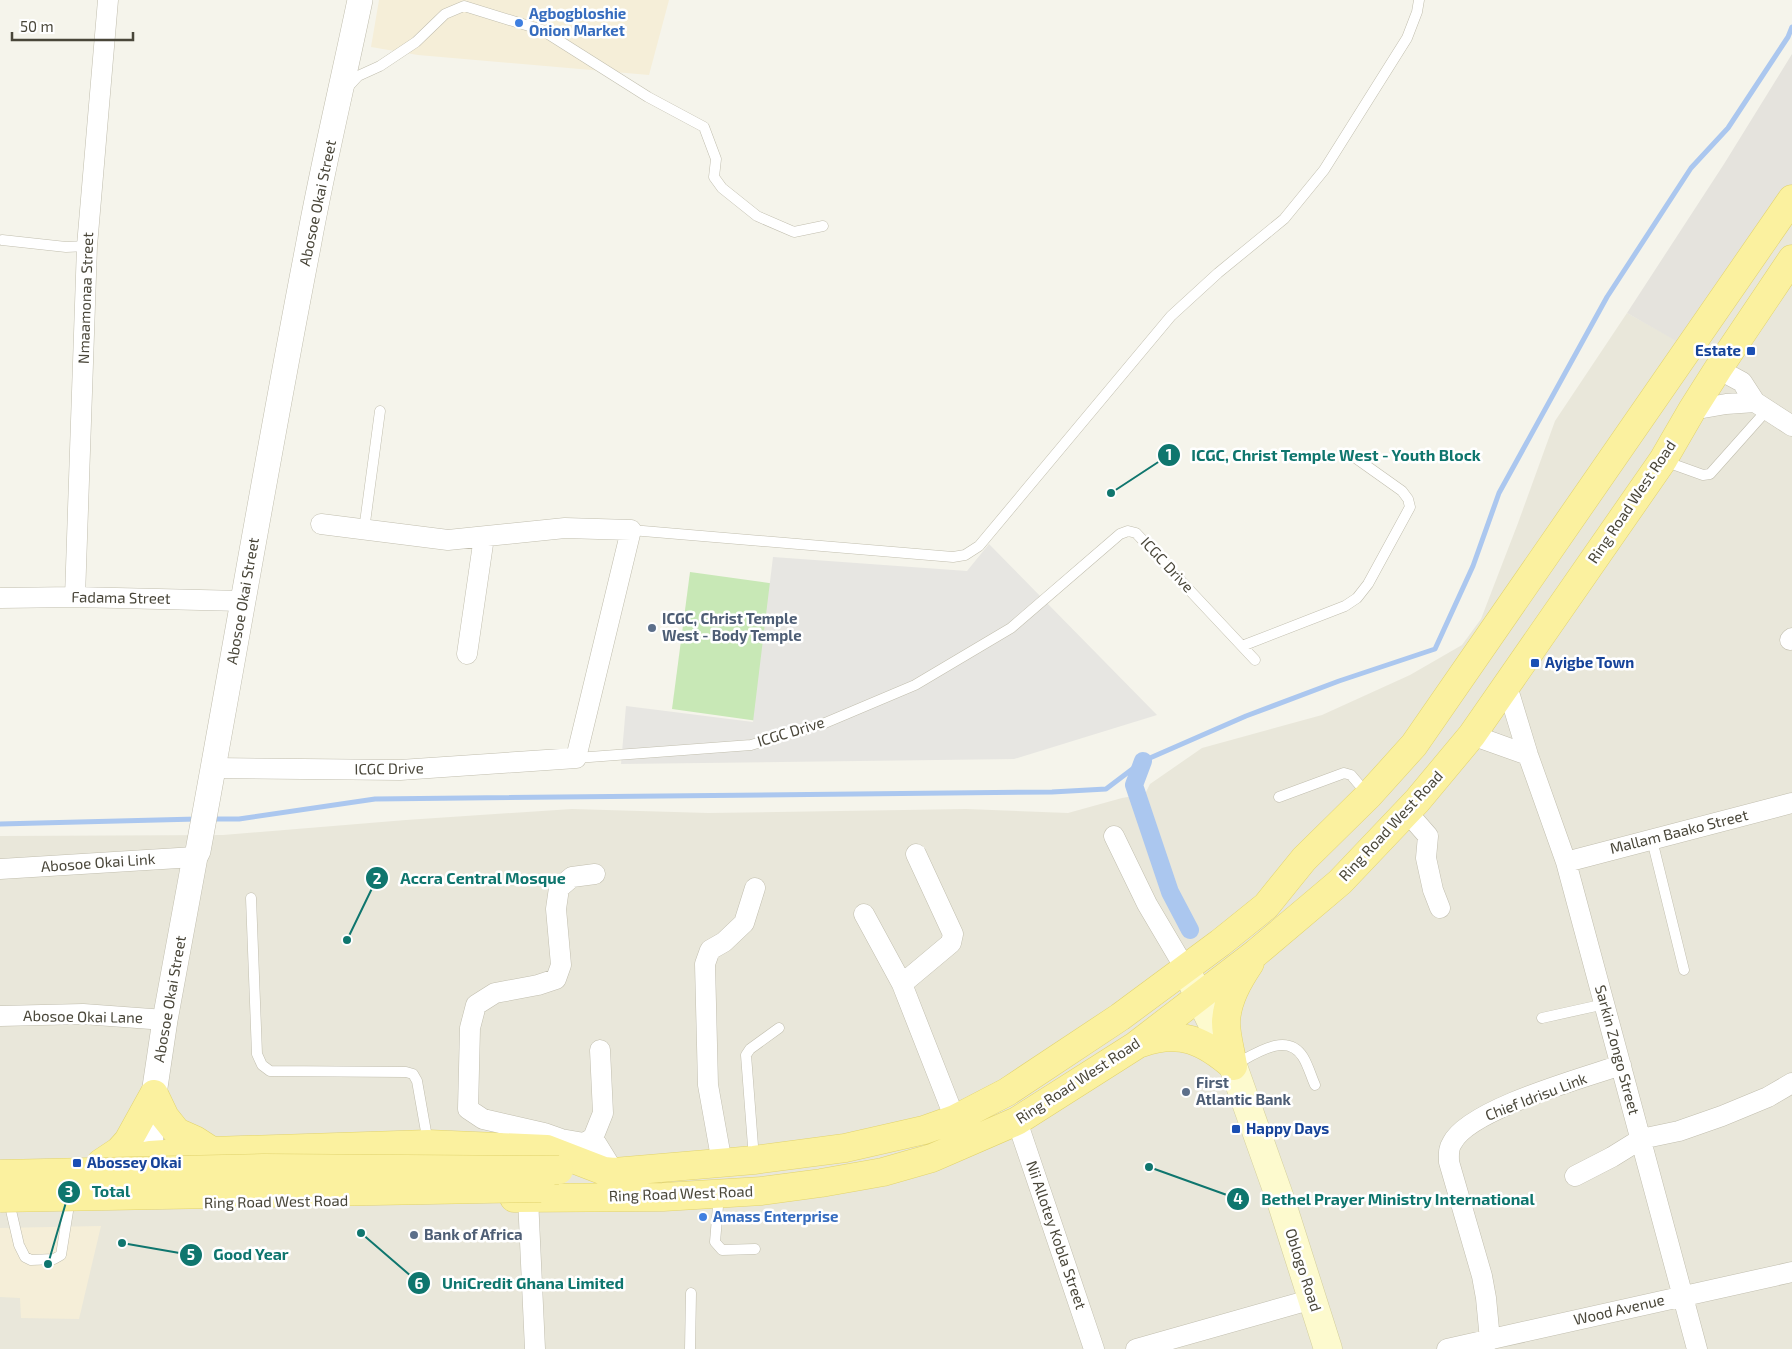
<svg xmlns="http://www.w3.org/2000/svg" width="1792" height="1349" font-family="'Exo 2',sans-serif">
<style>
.residential{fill:#e9e7da}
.commercial{fill:#f5eed8}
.industrial{fill:#e5e3dd}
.green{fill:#c8e8b6}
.parking{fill:#e7e6e2}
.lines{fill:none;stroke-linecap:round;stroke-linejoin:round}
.stream{stroke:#abc7ef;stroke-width:5}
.canal{stroke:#abc7ef;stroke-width:18}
.service-casing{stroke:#c1beae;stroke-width:11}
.minor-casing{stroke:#c1beae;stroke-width:21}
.tertiary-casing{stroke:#c1beae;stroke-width:26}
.secondary-casing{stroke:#d3ce9c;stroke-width:29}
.primary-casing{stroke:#e1d36e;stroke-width:29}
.service{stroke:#fff;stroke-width:10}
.minor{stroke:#fff;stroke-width:20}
.tertiary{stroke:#fff;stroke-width:25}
.secondary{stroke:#fdface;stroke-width:28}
.primary{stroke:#fbf19f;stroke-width:28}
.primary-bridge-casing{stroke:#e1d36e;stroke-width:29;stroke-linecap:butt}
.primary-bridge{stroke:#fbf19f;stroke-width:28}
.shop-dot{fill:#3f7fe0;stroke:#fff;stroke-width:2}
.transit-dot{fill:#1a4fb4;stroke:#fff;stroke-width:2}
.service-dot{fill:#5c6f8a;stroke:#fff;stroke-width:2}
.labels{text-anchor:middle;stroke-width:5;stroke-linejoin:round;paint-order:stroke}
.shop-label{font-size:15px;font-weight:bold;fill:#366cbe;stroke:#fff;text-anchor:start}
.street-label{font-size:15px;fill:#494639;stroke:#fff}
.transit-label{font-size:15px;font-weight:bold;fill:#164399;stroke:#fff;text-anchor:start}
.service-label{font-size:15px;font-weight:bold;fill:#4e5e75;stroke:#fff;text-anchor:start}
.leader{fill:none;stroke:#0f766e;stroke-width:2}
.callout-dot{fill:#0f766e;stroke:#fff;stroke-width:2}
.mark-label{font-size:15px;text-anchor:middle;font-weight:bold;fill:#fff}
.callout-label{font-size:16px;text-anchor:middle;font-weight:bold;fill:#0f766e;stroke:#fff;stroke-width:5;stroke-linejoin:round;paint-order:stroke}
</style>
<rect width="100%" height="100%" fill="#f5f4eb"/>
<path class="residential" d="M1792 190V1349H0V836L223 835 406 820 572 809 708 813 966 809 1068 813 1122 798 1145 794 1150 784 1202 748 1322 715 1410 675 1462 645 1481 619 1518 523 1555 421 1627 313 1685 345Z"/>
<path class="commercial" d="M379 0H669L649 75 418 55 371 47Z
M101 1226 79 1319 21 1318 20 1298 0 1297V1228Z"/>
<path class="industrial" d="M1792 54V190L1685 346 1627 313 1724 164Z"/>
<path class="green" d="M690 572 776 584 758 721 672 709Z"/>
<path class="parking" d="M989 544 1157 715 1014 759 621 764 626 706 753 722 773 557 967 571Z"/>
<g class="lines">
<path class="stream" d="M210 819H239L375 799 1052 792 1106 789 1143 761 1246 716 1339 681 1435 649 1473 566 1499 493 1607 297 1691 168 1728 128 1788 37 1792 27
M0 824 197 819"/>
<path class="canal" d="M1143 761 1134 785 1170 892 1190 930"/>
<defs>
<path id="service" d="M347 88 358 76 380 66 416 42 445 14 464 6 542 30 648 97 704 127 716 159 714 177 722 188 757 216 794 232 823 226
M2 240 66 247 87 246
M1664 461 1703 475 1710 474 1767 410
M364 530 380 411
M631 530 953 557 965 555 979 546 1171 316 1218 273 1284 219 1324 170 1407 38 1417 12 1419 0
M1242 646 1345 606 1357 598 1368 584 1410 507 1408 499 1402 491 1357 459
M576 758 751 745 825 723 915 685 1011 628 1120 534 1128 531 1136 533 1255 660
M1279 797 1344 773 1351 775 1368 795
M1652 840 1684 970
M251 898 257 1054 262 1065 270 1071 406 1072 413 1074 417 1081 428 1143
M1542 1018 1605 1004
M1234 1065C1252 1056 1286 1030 1303 1057 1308 1065 1311 1076 1315 1085
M754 1159 746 1055 750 1049 779 1028
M719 1194 715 1242 722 1250 755 1249
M10 1206 19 1245 25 1257 31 1260 54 1259 61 1255 69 1205
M690 1349 691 1293"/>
<path id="minor" d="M1718 369 1742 382 1755 402 1792 426
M1692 410 1726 404 1755 402
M75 597 87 246 108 0
M0 598 75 597 242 601
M1790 640 1792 638
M467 654 484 537
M1507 686 1528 755 1566 862 1697 1349
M1472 735 1528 755
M214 768 400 770 576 758 631 530 565 528 448 540 321 524
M1407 812 1428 836 1426 858 1433 890 1440 908
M1114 836 1147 904 1186 970
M1566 862 1792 803
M0 869 195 857
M595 874 572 877 559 888 556 909 561 965 556 979 538 985 495 993 476 1005 470 1028 468 1109 483 1119 544 1133 561 1139 584 1143 593 1138 603 1113 600 1050
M864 914 902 984 955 1119
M902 984 951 943 953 934 916 854
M0 1016 83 1014 165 1020
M1017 1121 1094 1349
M593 1138 614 1172
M722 1163 708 1085 705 964 710 950 724 942 744 923 755 888
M1575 1176 1612 1157 1641 1139 1679 1131 1722 1116 1768 1097 1792 1083
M528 1198 535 1349
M1490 1340 1486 1298 1482 1276 1449 1162C1449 1155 1448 1149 1452 1143 1469 1109 1583 1078 1621 1065
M1136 1349 1313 1299
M1447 1349 1792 1272"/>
<path id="tertiary" d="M148 1175 154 1094 165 1020 195 857 198 851C235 650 269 448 308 247 323 164 343 82 360 0"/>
<path id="secondary" d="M1186 970 1233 1066 1282 1204 1328 1349"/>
<path id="primary" d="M1141 1043C1180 1029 1204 1041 1233 1066
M1233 1066C1231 1052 1226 1036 1226 1022 1227 1000 1238 981 1250 963
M154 1094 165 1117 177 1132 195 1140 212 1151
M101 1163 119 1151 128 1141 154 1094
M103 1164 150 1155 212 1151 428 1144 547 1149 604 1171 614 1172 754 1160 845 1148 924 1130 955 1119 1007 1092 1120 1017 1220 943 1266 906 1304 859 1368 796 1414 745 1792 199
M514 1198 663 1197 762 1191 821 1183 883 1172 932 1158 1017 1121 1135 1046 1256 953 1340 882 1417 801 1472 735 1663 460 1692 410 1718 369 1792 259"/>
</defs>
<use href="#service" class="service-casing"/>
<use href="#minor" class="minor-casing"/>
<use href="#tertiary" class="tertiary-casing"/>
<use href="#secondary" class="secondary-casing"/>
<use href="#primary" class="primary-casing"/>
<use href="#service" class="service"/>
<use href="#minor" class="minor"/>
<use href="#tertiary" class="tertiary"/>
<use href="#secondary" class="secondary"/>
<use href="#primary" class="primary"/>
<defs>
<path id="primary-bridge" d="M0 1174 263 1168 559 1170
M0 1198 541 1188"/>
</defs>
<use href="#primary-bridge" class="primary-bridge-casing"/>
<use href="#primary-bridge" class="primary-bridge"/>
</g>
<g class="shop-dot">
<circle cx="519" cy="23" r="5"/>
<circle cx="703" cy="1217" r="5"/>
</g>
<g class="transit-dot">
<rect x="1746" y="346" width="10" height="10" rx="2.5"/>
<rect x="1530" y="658" width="10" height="10" rx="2.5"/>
<rect x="1231" y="1124" width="10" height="10" rx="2.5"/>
<rect x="72" y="1158" width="10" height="10" rx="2.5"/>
</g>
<g class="service-dot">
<circle cx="652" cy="628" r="5"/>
<circle cx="1186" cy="1092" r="5"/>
<circle cx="414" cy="1235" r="5"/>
</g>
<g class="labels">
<g class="shop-label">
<text x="529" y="19">Agbogbloshie<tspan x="529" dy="17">Onion Market</tspan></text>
<text x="713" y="1222">Amass Enterprise</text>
</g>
<g class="street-label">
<text transform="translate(318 203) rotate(-78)" y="5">Abosoe Okai Street</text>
<text transform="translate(86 298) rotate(-88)" y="5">Nmaamonaa Street</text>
<text transform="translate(1632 502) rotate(-56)" y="5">Ring Road West Road</text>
<text transform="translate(1167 565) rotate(47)" y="5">ICGC Drive</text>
<text transform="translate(121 598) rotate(1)" y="5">Fadama Street</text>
<text transform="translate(243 601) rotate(-80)" y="5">Abosoe Okai Street</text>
<text transform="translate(791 732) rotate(-17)" y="5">ICGC Drive</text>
<text transform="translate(389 769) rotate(-1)" y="5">ICGC Drive</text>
<text transform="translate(1391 826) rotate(-47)" y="5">Ring Road West Road</text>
<text transform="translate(1679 832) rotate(-14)" y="5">Mallam Baako Street</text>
<text transform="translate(98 863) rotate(-4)" y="5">Abosoe Okai Link</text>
<text transform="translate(170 999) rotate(-80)" y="5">Abosoe Okai Street</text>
<text transform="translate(83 1017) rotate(1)" y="5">Abosoe Okai Lane</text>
<text transform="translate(1617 1050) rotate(75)" y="5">Sarkin Zongo Street</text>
<text transform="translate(1078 1081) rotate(-33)" y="5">Ring Road West Road</text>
<text transform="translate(1536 1097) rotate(-21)" y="5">Chief Idrisu Link</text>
<text transform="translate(681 1194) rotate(-2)" y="5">Ring Road West Road</text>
<text transform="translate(276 1202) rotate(-1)" y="5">Ring Road West Road</text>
<text transform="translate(1056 1235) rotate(71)" y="5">Nii Allotey Kobla Street</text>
<text transform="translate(1303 1270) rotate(72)" y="5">Oblogo Road</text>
<text transform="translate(1619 1310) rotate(-13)" y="5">Wood Avenue</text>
</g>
<g class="transit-label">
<text x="1741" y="356" text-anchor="end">Estate</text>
<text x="1545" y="668">Ayigbe Town</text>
<text x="1246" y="1134">Happy Days</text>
<text x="87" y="1168">Abossey Okai</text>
</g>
<g class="service-label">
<text x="662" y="624">ICGC, Christ Temple<tspan x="662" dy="17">West - Body Temple</tspan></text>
<text x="1196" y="1088">First<tspan x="1196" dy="17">Atlantic Bank</tspan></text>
<text x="424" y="1240">Bank of Africa</text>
</g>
</g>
<path class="leader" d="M1111 493L1169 455M347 940L377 878M48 1264L69 1192M1149 1167L1238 1199M122 1243L191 1255M361 1233L419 1283"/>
<g class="callout-dot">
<circle cx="1111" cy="493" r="5"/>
<circle cx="347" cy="940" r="5"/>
<circle cx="48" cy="1264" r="5"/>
<circle cx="1149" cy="1167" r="5"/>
<circle cx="122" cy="1243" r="5"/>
<circle cx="361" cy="1233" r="5"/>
<circle cx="1169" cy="455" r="12"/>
<circle cx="377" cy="878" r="12"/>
<circle cx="69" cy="1192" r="12"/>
<circle cx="1238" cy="1199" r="12"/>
<circle cx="191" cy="1255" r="12"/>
<circle cx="419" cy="1283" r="12"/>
</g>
<g class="mark-label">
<text x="1169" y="460">1</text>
<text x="377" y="884">2</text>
<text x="69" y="1197">3</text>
<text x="1238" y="1204">4</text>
<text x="191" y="1260">5</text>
<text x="419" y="1289">6</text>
</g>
<g class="callout-label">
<text x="1336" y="461">ICGC, Christ Temple West - Youth Block</text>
<text x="483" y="884">Accra Central Mosque</text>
<text x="111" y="1197">Total</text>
<text x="1398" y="1205">Bethel Prayer Ministry International</text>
<text x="251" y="1260">Good Year</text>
<text x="533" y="1289">UniCredit Ghana Limited</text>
</g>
<path d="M12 32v8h121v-8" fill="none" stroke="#494639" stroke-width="2.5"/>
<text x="20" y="32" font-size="15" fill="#494639" stroke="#ffffff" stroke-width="4" paint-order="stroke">50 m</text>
</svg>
